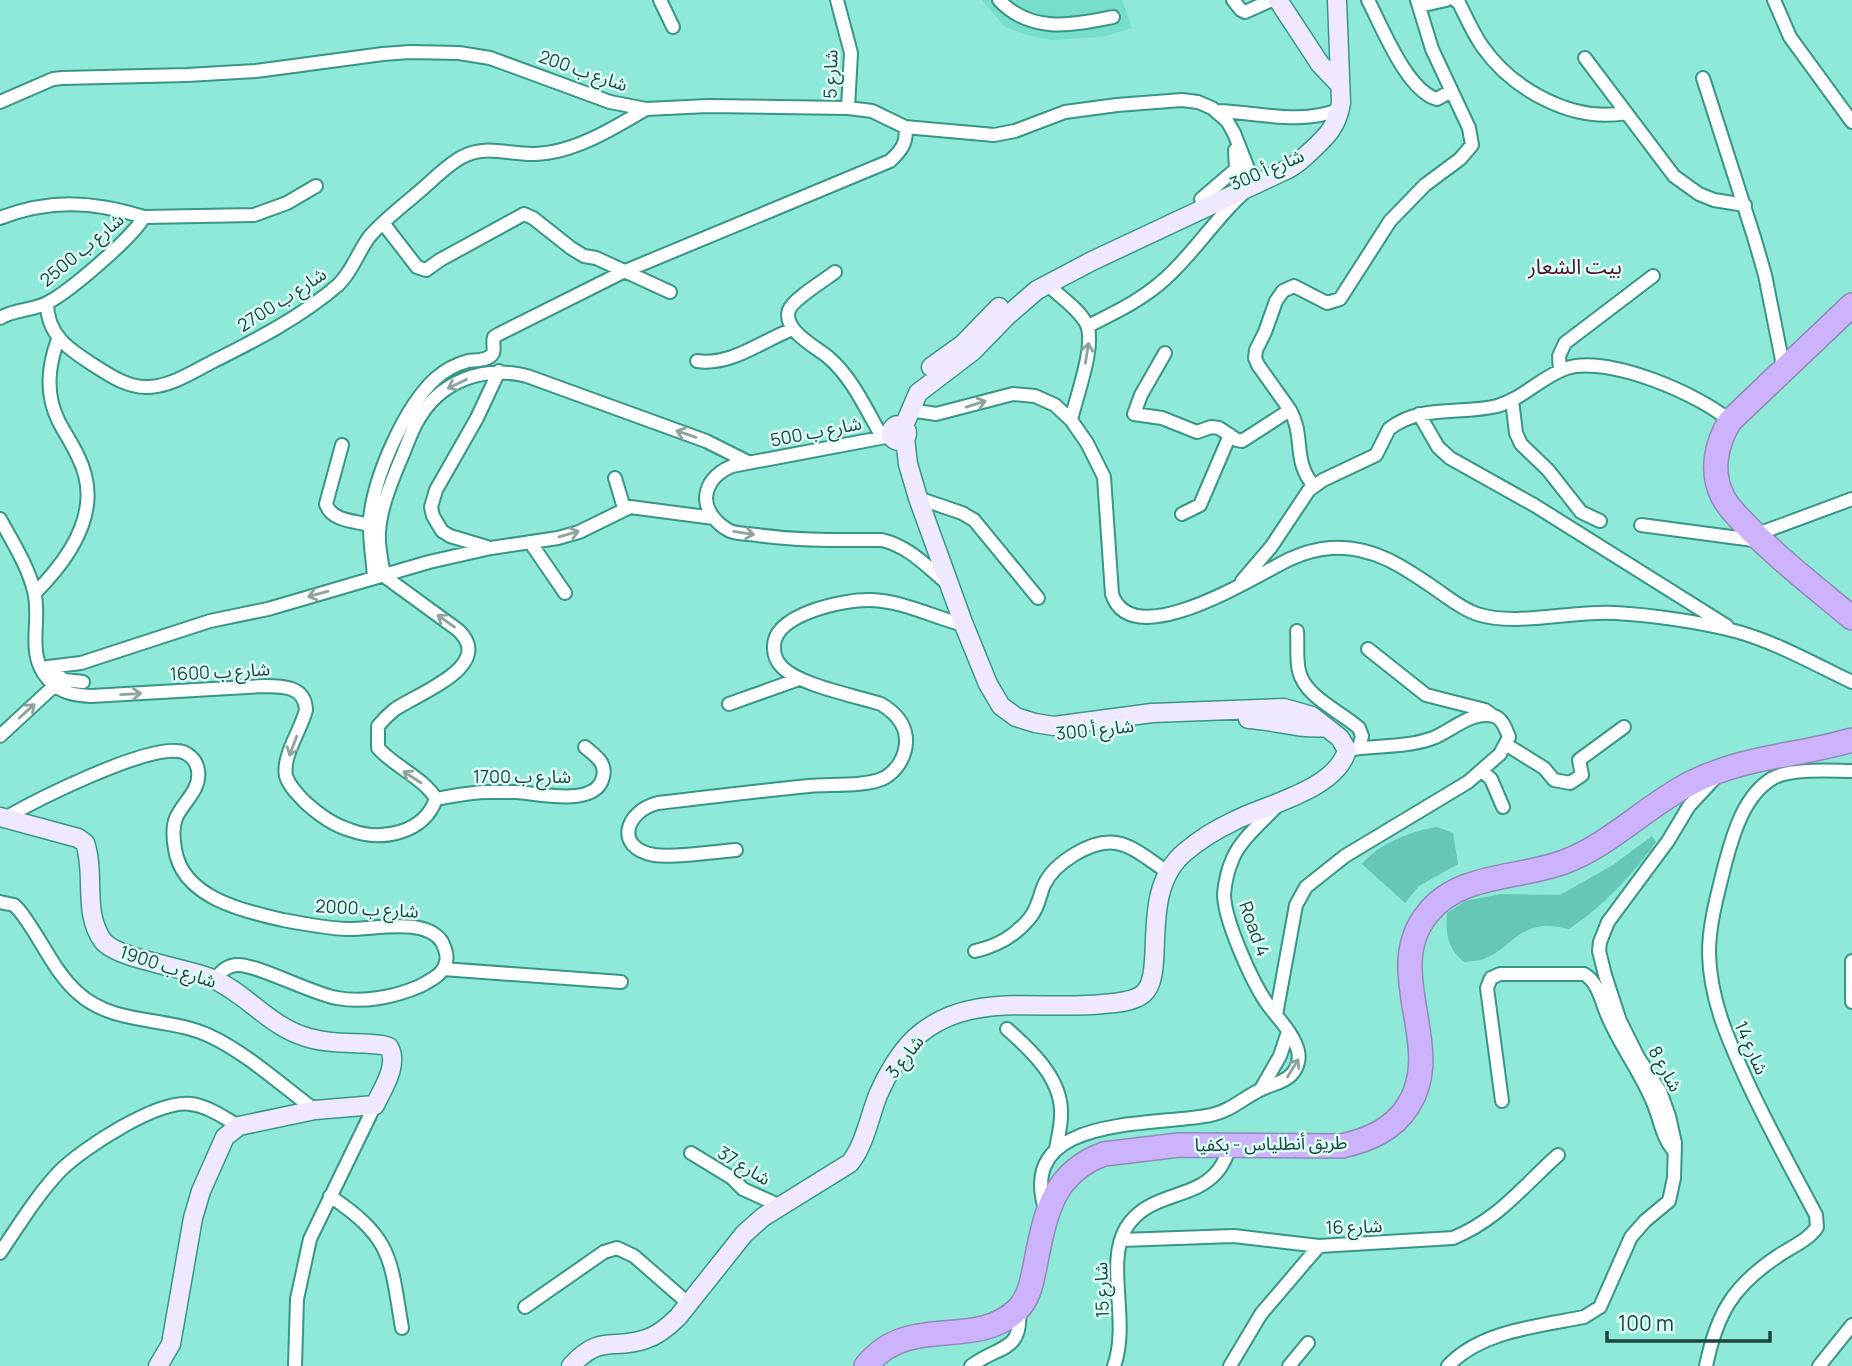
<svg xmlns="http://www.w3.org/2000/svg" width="1852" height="1366" font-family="Manrope,'Noto Sans Arabic',sans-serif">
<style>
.built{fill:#78decc}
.green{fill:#66c7b6}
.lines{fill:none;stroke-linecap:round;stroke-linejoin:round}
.street-casing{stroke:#379687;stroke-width:16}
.secondary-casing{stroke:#379687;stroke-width:21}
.highway-casing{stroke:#8f8cb8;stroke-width:26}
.street{stroke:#fff;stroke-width:12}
.secondary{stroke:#f0e8fe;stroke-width:18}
.highway{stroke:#cdb3fb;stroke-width:23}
.oneway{stroke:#8ea29e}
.labels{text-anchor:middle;stroke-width:5;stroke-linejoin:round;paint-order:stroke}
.street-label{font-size:18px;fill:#1d443d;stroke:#dcfef7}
.quarter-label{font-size:21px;fill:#510e29;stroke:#dcfef7}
</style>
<rect width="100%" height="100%" fill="#8ee9d8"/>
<path class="built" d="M982 0H1122L1132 28 1103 37 1052 40 1030 36 1005 27Z"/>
<path class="green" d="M1437 827 1453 833 1458 864 1419 886 1405 903 1362 864C1379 843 1412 831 1437 827Z
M1652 836 1656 842C1631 877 1604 905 1569 929 1518 916 1517 947 1481 960 1476 961 1469 961 1464 962 1448 949 1445 933 1447 913L1465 901 1501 894 1560 895 1613 865Z"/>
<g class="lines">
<defs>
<path id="street" d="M660 0 673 27
M837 0 851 53 848 108
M999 0C1031 34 1072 25 1113 17
M1233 0 1241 10 1245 12 1272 0
M1368 0C1382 27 1407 91 1437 99L1451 91
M1455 0 1459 3C1466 17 1473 33 1482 46 1512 89 1572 123 1626 113
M1774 0 1790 37 1852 122
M1419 6 1446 0
M1585 58 1674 176 1699 194 1714 200 1745 205
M1703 78 1754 237 1765 275 1784 370
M0 102 53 79 62 78 187 75 256 71 383 54 410 52 459 53 490 58 610 102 646 109 708 106 848 108 872 111 905 127 994 135 1015 131 1065 112 1117 105 1182 100 1198 102 1212 108 1227 121 1234 133 1254 184C1220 211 1198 249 1166 278 1142 300 1116 312 1088 326
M1217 111C1259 112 1300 126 1340 109
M1201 199 1236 169 1235 150
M144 217 254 215 287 203 316 186
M0 218C50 199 93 201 144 217 132 238 69 292 47 303 31 311 15 309 0 318
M383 223 417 267 426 270 440 260 524 214 533 218 571 248 584 256 596 258 670 292
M835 272C825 280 793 299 789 310 782 330 816 347 828 357 852 377 867 411 882 437
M1047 284C1059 296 1078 308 1086 323 1097 343 1076 397 1071 420
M47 303C47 336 70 350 95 366 112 377 129 388 149 387 171 386 193 372 212 362 256 340 301 317 338 285 353 271 358 251 370 236 385 219 404 205 421 190 434 179 447 165 462 157 485 144 510 155 535 154 574 153 614 128 646 109
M1165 353 1141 395 1134 414 1162 418 1197 432 1211 427 1219 428 1237 440 1242 441 1290 410C1305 436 1292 461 1314 486
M697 361C732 366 761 341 793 329
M1560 371 1559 356 1565 343 1653 276
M1512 400 1516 433 1521 444 1548 470 1581 512 1600 521
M910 410 936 414 1013 394 1035 396 1055 405 1071 420 1087 443 1104 477 1112 594C1132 656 1258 574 1290 559 1303 553 1317 549 1331 548 1372 545 1404 567 1437 590 1450 599 1462 609 1477 614 1516 627 1573 610 1615 613 1652 615 1700 622 1735 631 1776 642 1814 664 1852 682
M1290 410 1258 365 1255 358 1256 350 1265 332 1276 301 1283 291 1294 286 1327 303 1340 299 1390 221 1425 185 1460 159 1472 145 1469 128 1432 49 1417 0
M1419 414 1438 447 1450 458 1534 505 1727 626
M891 436 732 466C718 472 707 482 706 498 706 512 718 525 730 531 738 534 749 534 757 535 798 541 840 540 882 540 910 547 926 566 948 584
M342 445 326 504C331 521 355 521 370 525
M615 478 624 508
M915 497 962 513 974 520 1038 598
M1182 514 1200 505 1230 435
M0 519C12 541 28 566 34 591 42 622 25 653 48 679 60 693 74 695 91 696L263 686C283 686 305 686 306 710 301 730 282 756 286 776 289 786 298 795 305 802 318 814 333 825 350 830 382 842 424 833 436 799 425 779 395 767 378 748V726C383 720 388 715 394 710 416 694 497 666 458 630L384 576
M1641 525 1761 541
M1755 535 1852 499
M530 542 565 593
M487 547 450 536 442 531 433 516 431 507 436 490 477 418 499 371
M384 576C382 562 378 547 379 533 380 509 391 483 400 461 406 448 410 434 417 422 439 381 483 365 527 376L706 441 748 462
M374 578C373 559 369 539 370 519 374 477 404 408 435 379 444 371 457 364 468 361 476 360 489 361 493 353 495 348 492 343 494 337L499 334 623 272 890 161C901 151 908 142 905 127
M1242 581 1271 547 1309 490 1323 480 1376 455 1389 429C1421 404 1460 415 1497 406 1523 399 1542 376 1567 368 1608 355 1699 394 1730 421
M35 593C65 563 97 520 85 475 80 455 68 439 59 422 45 394 48 367 58 339
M1297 631C1298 644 1296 659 1299 671 1305 697 1340 711 1359 728L1362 736 1359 748
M1368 649 1426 695 1485 710 1492 715
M48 667 81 663 210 621 268 609 429 562 491 548 558 538 579 532 630 507 714 518
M48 667 64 680 83 682
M729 704 799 679
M0 736 54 686
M1507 745 1544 768 1554 780 1570 783 1582 775 1579 760 1624 727
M1482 771 1491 779 1503 807
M436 799C453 796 471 792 489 792 498 792 507 792 516 792 538 793 596 808 603 777 607 762 594 755 585 747
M5 818C38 799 140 748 177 751 187 751 197 760 198 771 201 790 183 802 176 818 172 828 173 838 175 849 182 897 242 911 283 920 304 924 325 928 346 929 373 930 425 916 442 942 445 948 448 955 446 962 443 975 431 980 420 986 395 997 364 1003 337 998 312 994 255 963 236 965 227 966 220 972 215 980
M736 850C713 852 675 858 654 855 614 848 625 811 658 803 708 797 758 791 809 786 830 784 865 787 884 778 897 771 905 757 906 743 907 725 896 713 881 704 856 696 799 685 782 667 777 662 774 655 774 648 772 614 845 599 871 600 903 601 933 617 964 625
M0 902 14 905 19 910C40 936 53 971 78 993 114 1026 168 1016 210 1036 248 1054 281 1085 315 1110
M975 951C997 946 1014 937 1029 919 1038 909 1039 897 1044 885 1054 863 1092 839 1116 843 1135 846 1151 862 1168 872
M1852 961V1002
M443 969 621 982
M1276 1015 1296 905 1306 887 1345 856 1468 782 1500 754 1509 737C1506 729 1502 718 1494 716 1472 710 1451 731 1433 738 1406 748 1376 745 1347 750
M1007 1029C1030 1049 1060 1077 1061 1110 1062 1123 1058 1137 1056 1149
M1261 1089 1280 1056 1288 1032
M1502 1101 1487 988 1491 978 1500 974H1584C1597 981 1601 999 1606 1012 1618 1043 1639 1069 1652 1100 1660 1117 1661 1135 1673 1150
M691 1153 732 1178 743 1189 776 1204 779 1208
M330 1196C393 1239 390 1257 402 1328
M1046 1212C1013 1113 1154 1127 1211 1115 1231 1111 1244 1097 1262 1089 1272 1084 1283 1083 1291 1075 1297 1069 1300 1060 1298 1051 1293 1032 1277 1018 1266 1002 1252 981 1224 920 1224 894 1225 883 1228 869 1233 858 1241 839 1263 821 1277 806
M1121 1240 1234 1236 1319 1246 1453 1238C1499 1219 1522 1187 1558 1155
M0 1253C19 1225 37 1195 60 1171 83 1148 158 1099 191 1104 208 1106 224 1118 239 1126
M525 1307 604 1252 617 1248 634 1256 689 1304
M295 1366 297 1299 310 1239 375 1105
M971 1366C1000 1344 1023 1353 1019 1308
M1114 1366C1130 1322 1105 1263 1126 1228 1148 1192 1192 1200 1216 1173 1224 1165 1227 1154 1231 1144
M1230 1366 1261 1314 1319 1246
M1289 1366 1308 1343
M1448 1366C1480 1331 1539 1326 1584 1317L1600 1307 1631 1237 1645 1221 1669 1201 1674 1178 1675 1143 1669 1116 1660 1091 1638 1057 1620 1021 1605 975 1599 951 1600 942 1608 922 1668 841 1689 806 1715 778
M1706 1366C1717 1313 1733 1286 1778 1256 1791 1247 1809 1240 1817 1227L1816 1215C1792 1170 1767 1125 1746 1079 1727 1037 1710 999 1709 953 1709 923 1718 893 1725 864 1733 834 1744 795 1773 778 1792 768 1831 771 1852 771
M1819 1366 1852 1325"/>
<path id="secondary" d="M1278 0 1320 64 1340 85
M931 367 963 344 999 307
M891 433a8 8 0 1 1 16 0a8 8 0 1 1-16 0Z
M904 426 918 393 973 351 1007 316 1037 290 1092 261 1288 169C1298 164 1303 158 1311 151 1327 136 1337 127 1341 103L1337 0
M1248 719C1273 720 1301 730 1326 727
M0 817 78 838 85 843C96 875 82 912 103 941 117 959 188 968 213 979 245 993 269 1025 303 1036 328 1045 356 1042 382 1045L389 1047C399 1065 383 1088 375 1105L315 1110 239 1126 225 1137 201 1191 193 1218 171 1344 158 1366
M571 1366C601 1333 612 1351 646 1339 659 1335 669 1326 678 1317L744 1234 763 1217 850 1163C865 1144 869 1118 878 1095 886 1076 900 1052 915 1038 967 990 1039 1011 1103 1004 1115 1003 1133 1002 1143 994 1168 973 1137 892 1185 852 1199 840 1217 829 1234 821 1267 804 1336 790 1347 750L1340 738 1312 716 1284 708 1152 713 1054 726 1035 723 1016 717 1001 706 988 684 964 625 918 498 908 464 905 438"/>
<path id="highway" d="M1852 305 1730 421C1716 444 1710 472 1723 497 1728 507 1736 515 1743 522 1776 557 1815 587 1852 618
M866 1366C909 1312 974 1351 1017 1310 1029 1299 1032 1281 1035 1266 1045 1217 1051 1173 1104 1154L1179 1145 1342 1146C1368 1140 1393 1130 1408 1106 1447 1046 1380 971 1428 913 1460 873 1519 879 1564 862 1610 845 1645 807 1689 784 1746 755 1794 757 1852 740"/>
</defs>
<use href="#street" class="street-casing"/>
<use href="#secondary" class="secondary-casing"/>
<use href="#highway" class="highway-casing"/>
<use href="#street" class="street"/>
<use href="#secondary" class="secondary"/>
<use href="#highway" class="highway"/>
</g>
<defs><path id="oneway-shaft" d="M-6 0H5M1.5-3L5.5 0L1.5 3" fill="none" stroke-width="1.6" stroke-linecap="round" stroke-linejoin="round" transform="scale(1.75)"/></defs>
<g class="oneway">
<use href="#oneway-shaft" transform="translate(1087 353) rotate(-81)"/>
<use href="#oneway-shaft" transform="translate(457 384) rotate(154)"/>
<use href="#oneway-shaft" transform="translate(976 404) rotate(-17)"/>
<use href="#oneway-shaft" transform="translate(686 434) rotate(-161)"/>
<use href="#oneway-shaft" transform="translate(744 533) rotate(9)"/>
<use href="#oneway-shaft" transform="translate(569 534) rotate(-16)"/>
<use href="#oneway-shaft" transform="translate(318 594) rotate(164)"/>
<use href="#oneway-shaft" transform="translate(446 621) rotate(-144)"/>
<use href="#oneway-shaft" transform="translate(131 694) rotate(-3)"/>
<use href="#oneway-shaft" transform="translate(27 711) rotate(-42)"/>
<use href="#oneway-shaft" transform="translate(293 746) rotate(111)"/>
<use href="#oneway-shaft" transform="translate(412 777) rotate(-147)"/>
<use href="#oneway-shaft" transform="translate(1293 1068) rotate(-58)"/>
</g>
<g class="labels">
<g class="street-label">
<text transform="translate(583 71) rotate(19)" y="6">شارع ب 200</text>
<text transform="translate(831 74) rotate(-89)" y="6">شارع 5</text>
<text transform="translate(1267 170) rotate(-23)" y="6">شارع أ 300</text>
<text transform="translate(82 250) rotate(-40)" y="6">شارع ب 2500</text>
<text transform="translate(282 300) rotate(-33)" y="6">شارع ب 2700</text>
<text transform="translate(816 432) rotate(-11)" y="6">شارع ب 500</text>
<text transform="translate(220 672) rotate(-3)" y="6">شارع ب 1600</text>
<text transform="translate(1095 730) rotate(-6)" y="6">شارع أ 300</text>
<text x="522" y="783">شارع ب 1700</text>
<text transform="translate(367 909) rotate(3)" y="6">شارع ب 2000</text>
<text transform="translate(1254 929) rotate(70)" y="6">Road 4</text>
<text transform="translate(168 967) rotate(18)" y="6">شارع ب 1900</text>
<text transform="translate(1751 1048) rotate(66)" y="6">شارع 14</text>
<text transform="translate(905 1057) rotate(-52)" y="6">شارع 3</text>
<text transform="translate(1665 1069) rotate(61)" y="6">شارع 8</text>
<text transform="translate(1271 1144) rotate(-1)" y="6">طريق أنطلياس - بكفيا</text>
<text transform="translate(744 1166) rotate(31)" y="6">شارع 37</text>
<text transform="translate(1354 1227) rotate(-2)" y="6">شارع 16</text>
<text transform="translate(1102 1290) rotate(-92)" y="6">شارع 15</text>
</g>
<g class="quarter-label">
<text x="1575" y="274">بيت الشعار</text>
</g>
</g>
<path d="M1607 1331v10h163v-10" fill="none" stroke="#1d443d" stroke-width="3.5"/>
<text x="1618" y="1331" font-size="21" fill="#1d443d" stroke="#dcfef7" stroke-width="5" paint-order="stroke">100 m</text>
</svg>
